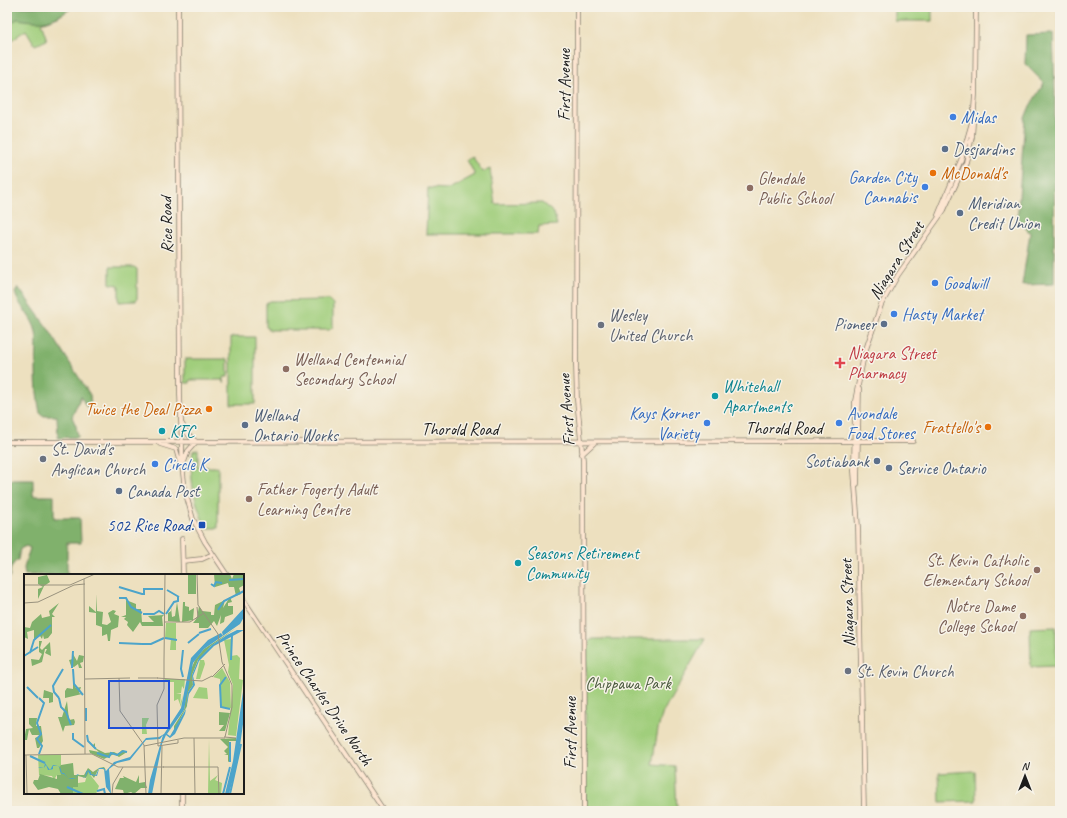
<svg xmlns="http://www.w3.org/2000/svg" width="1067" height="818" font-family="Caveat,sans-serif">
<style>
.green{fill:#a0ce7c;stroke:#5e754c}
.forest{fill:#80b16c;stroke:#4e6644}
.lines{fill:none;stroke-linecap:round;stroke-linejoin:round}
.secondary-casing{stroke:#847e6e;stroke-width:5.5}
.secondary{stroke:#fce5d0;stroke-width:4}
.shop-dot{fill:#3f7fe0;stroke:#f7f3e8;stroke-width:1.5}
.service-dot{fill:#5c6f8a;stroke:#f7f3e8;stroke-width:1.5}
.food-dot{fill:#e8710a;stroke:#f7f3e8;stroke-width:1.5}
.education-dot{fill:#8d6e63;stroke:#f7f3e8;stroke-width:1.5}
.worship-dot{fill:#6b7280;stroke:#f7f3e8;stroke-width:1.5}
.health-dot{fill:#e0444e;stroke:#f7f3e8;stroke-width:1.5}
.culture-dot{fill:#0f9aa8;stroke:#f7f3e8;stroke-width:1.5}
.transit-dot{fill:#1a4fb4;stroke:#f7f3e8;stroke-width:1.5}
.labels{text-anchor:middle;stroke-width:3;stroke-linejoin:round;paint-order:stroke}
.street-label{font-size:17px;fill:#1c1c1c;stroke:#f7f3e8}
.shop-label{font-size:17px;fill:#366cbe;stroke:#f7f3e8;text-anchor:start}
.service-label{font-size:17px;fill:#4e5e75;stroke:#f7f3e8;text-anchor:start}
.food-label{font-size:17px;fill:#c56008;stroke:#f7f3e8;text-anchor:end}
.education-label{font-size:17px;fill:#785e54;stroke:#f7f3e8;text-anchor:start}
.worship-label{font-size:17px;fill:#5b616d;stroke:#f7f3e8;text-anchor:start}
.health-label{font-size:17px;fill:#be3a42;stroke:#f7f3e8;text-anchor:start}
.culture-label{font-size:17px;fill:#0d838f;stroke:#f7f3e8;text-anchor:start}
.transit-label{font-size:17px;fill:#164399;stroke:#f7f3e8;text-anchor:end}
.park-label{font-size:17px;fill:#4a5a3e;stroke:#f7f3e8}
.inset-river{fill:none;stroke:#4da4ca;stroke-width:2}
.inset-road{fill:none;stroke:#99927e;stroke-width:1}
.view{fill:#1d4ed8;fill-opacity:0.15;stroke:#1d4ed8;stroke-width:2}
.inset-edge{fill:none;stroke:#1c1c1c;stroke-width:2}
</style>
<rect width="100%" height="100%" fill="#f7f3e8"/>
<filter id="ink" filterUnits="userSpaceOnUse"><feTurbulence type="fractalNoise" baseFrequency=".025" numOctaves="2"/><feDisplacementMap in="SourceGraphic" scale="8" xChannelSelector="R" yChannelSelector="G"/><feConvolveMatrix kernelMatrix="1 2 1 2 8 2 1 2 1" color-interpolation-filters="sRGB"/></filter>
<filter id="wash" filterUnits="userSpaceOnUse"><feTurbulence type="fractalNoise" baseFrequency=".012" numOctaves="4" result="noise"/><feDisplacementMap in="SourceGraphic" scale="16" xChannelSelector="R" yChannelSelector="G"/><feGaussianBlur stdDeviation="0.9" result="paint"/><feColorMatrix in="noise" values="0 0 0 0 0 0 0 0 0 0 0 0 0 0 0 0 0 1.4 0 .05"/><feComposite in="paint" operator="in"/></filter>
<g filter="url(#wash)">
<rect width="100%" height="100%" fill="#ede0bf"/>
<path class="green" d="M7 7H73L58 17 41 23 47 40 35 45 26 30 7 43Z
M895 7H932V21H895Z
M982 7H1060V8L982 10Z
M472 156 483 172 490 169 495 204 542 203 554 213 557 225 539 226 538 234H426L428 188 449 189 475 175 467 160Z
M110 267H134L137 269V298L136 301 119 302V285L110 284Z
M329 300 333 304V327L329 330H270L266 327V304L270 301Z
M231 337H255V404H231Z
M185 359H228V377H224V383V380H190V383H185Z
M198 449V467H218V528H206C195 503 188 478 193 451Z
M1056 627V666L1031 667 1030 628Z
M593 639H705L663 712 658 729 652 764 675 766 677 811H585L586 643Z
M975 771 976 801 940 802 939 773Z"/>
<path class="forest" d="M7 7H73C50 23 44 23 17 19L7 26Z
M1053 34 1055 91 1054 284 1022 285 1030 233 1021 223H1017L1025 118 1030 106 1044 83 1025 64 1026 35Z
M18 287 49 330 90 395 91 406 88 407 85 405 81 396 72 417 76 426 78 437 58 438 57 416H44L40 413C37 399 36 383 36 369 36 357 38 344 36 332 33 317 19 307 15 293Z
M7 480H33V496H54V518H80L81 543H67V575H25L24 568 30 548 26 546 20 549 18 560C11 564 10 570 10 577H7Z"/>
</g>
<g filter="url(#ink)">
<g class="lines">
<defs>
<path id="secondary" d="M178 7 180 394 183 473 185 491 193 519 205 542 227 575
M577 7 576 365 577 400 583 460 584 811
M938 215 961 160 972 122
M182 424 187 433 196 442 188 451 184 462
M7 442 913 441
M160 444 176 449 181 467
M582 454 594 443
M857 484 859 389
M182 539 183 575
M183 561 202 559 213 554
M243 599 384 811
M182 811V793
M864 811 858 527 854 471 855 401 864 355 881 305 898 275 944 210 966 162 972 137 975 95 976 7"/>
</defs>
<use href="#secondary" class="secondary-casing"/>
<use href="#secondary" class="secondary"/>
</g>
</g>
<g class="shop-dot">
<circle cx="953" cy="117" r="4"/>
<circle cx="925" cy="187" r="4"/>
<circle cx="935" cy="283" r="4"/>
<circle cx="894" cy="314" r="4"/>
<circle cx="707" cy="423" r="4"/>
<circle cx="839" cy="423" r="4"/>
<circle cx="155" cy="464" r="4"/>
</g>
<g class="service-dot">
<circle cx="945" cy="149" r="4"/>
<circle cx="960" cy="213" r="4"/>
<circle cx="884" cy="324" r="4"/>
<circle cx="245" cy="425" r="4"/>
<circle cx="877" cy="461" r="4"/>
<circle cx="889" cy="468" r="4"/>
<circle cx="119" cy="491" r="4"/>
</g>
<g class="food-dot">
<circle cx="933" cy="173" r="4"/>
<circle cx="209" cy="409" r="4"/>
<circle cx="988" cy="427" r="4"/>
</g>
<g class="education-dot">
<circle cx="750" cy="188" r="4"/>
<circle cx="286" cy="369" r="4"/>
<circle cx="249" cy="499" r="4"/>
<circle cx="1037" cy="570" r="4"/>
<circle cx="1023" cy="616" r="4"/>
</g>
<g class="worship-dot">
<circle cx="601" cy="325" r="4"/>
<circle cx="43" cy="459" r="4"/>
<circle cx="848" cy="671" r="4"/>
</g>
<path class="health-dot" d="M838 357h4v4h4v4h-4v4h-4v-4h-4v-4h4z"/>
<g class="culture-dot">
<circle cx="715" cy="396" r="4"/>
<circle cx="162" cy="431" r="4"/>
<circle cx="518" cy="563" r="4"/>
</g>
<rect class="transit-dot" x="198" y="521" width="8" height="8" rx="2"/>
<g class="labels">
<g class="street-label">
<text transform="translate(564 85) rotate(-90)" y="6">First Avenue</text>
<text transform="translate(166 225) rotate(-91)" y="6">Rice Road</text>
<text transform="translate(896 260) rotate(-58)" y="6">Niagara Street</text>
<text transform="translate(566 410) rotate(-94)" y="6">First Avenue</text>
<text x="784" y="434">Thorold Road</text>
<text x="460" y="435">Thorold Road</text>
<text transform="translate(847 603) rotate(-92)" y="6">Niagara Street</text>
<text transform="translate(325 698) rotate(56)" y="6">Prince Charles Drive North</text>
<text transform="translate(570 733) rotate(-90)" y="6">First Avenue</text>
</g>
<g class="shop-label">
<text x="961" y="123">Midas</text>
<text x="917" y="183" text-anchor="end">Garden City<tspan x="917" dy="20">Cannabis</tspan></text>
<text x="943" y="289">Goodwill</text>
<text x="902" y="320">Hasty Market</text>
<text x="699" y="419" text-anchor="end">Kays Korner<tspan x="699" dy="20">Variety</tspan></text>
<text x="847" y="419">Avondale<tspan x="847" dy="20">Food Stores</tspan></text>
<text x="163" y="470">Circle K</text>
</g>
<g class="service-label">
<text x="953" y="155">Desjardins</text>
<text x="968" y="209">Meridian<tspan x="968" dy="20">Credit Union</tspan></text>
<text x="876" y="330" text-anchor="end">Pioneer</text>
<text x="253" y="421">Welland<tspan x="253" dy="20">Ontario Works</tspan></text>
<text x="869" y="467" text-anchor="end">Scotiabank</text>
<text x="897" y="474">Service Ontario</text>
<text x="127" y="497">Canada Post</text>
</g>
<g class="food-label">
<text x="941" y="179" text-anchor="start">McDonald's</text>
<text x="201" y="415">Twice the Deal Pizza</text>
<text x="980" y="433">Frattello's</text>
</g>
<g class="education-label">
<text x="758" y="184">Glendale<tspan x="758" dy="20">Public School</tspan></text>
<text x="294" y="365">Welland Centennial<tspan x="294" dy="20">Secondary School</tspan></text>
<text x="257" y="495">Father Fogerty Adult<tspan x="257" dy="20">Learning Centre</tspan></text>
<text x="1029" y="566" text-anchor="end">St. Kevin Catholic<tspan x="1029" dy="20">Elementary School</tspan></text>
<text x="1015" y="612" text-anchor="end">Notre Dame<tspan x="1015" dy="20">College School</tspan></text>
</g>
<g class="worship-label">
<text x="609" y="321">Wesley<tspan x="609" dy="20">United Church</tspan></text>
<text x="51" y="455">St. David's<tspan x="51" dy="20">Anglican Church</tspan></text>
<text x="856" y="677">St. Kevin Church</text>
</g>
<g class="health-label">
<text x="848" y="359">Niagara Street<tspan x="848" dy="20">Pharmacy</tspan></text>
</g>
<g class="culture-label">
<text x="723" y="392">Whitehall<tspan x="723" dy="20">Apartments</tspan></text>
<text x="170" y="437">KFC</text>
<text x="526" y="559">Seasons Retirement<tspan x="526" dy="20">Community</tspan></text>
</g>
<g class="transit-label">
<text x="194" y="531">502 Rice Road.</text>
</g>
<g class="park-label">
<text x="628" y="689">Chippawa Park</text>
</g>
</g>
<g transform="translate(24 574)">
<rect width="220" height="220" fill="#ede0bf"/>
<path d="M142 49H152V76H146L147 64H141ZM207 65V82L213 81 216 84 215 105 219 106 212 162 204 161 209 111 204 98 205 91 200 66ZM176 86H180L181 90 176 105H172ZM198 94 206 108 207 134H197L196 105 189 103ZM141 105H161L160 115 158 112 157 119H152L157 120 156 131 159 121 157 133 154 125 150 127V108H141ZM175 113 183 114 184 125 169 124ZM118 144H125L122 151 123 160H118ZM185 165 186 207 194 201 191 206 198 209 197 220H184ZM37 180V202L33 201 30 206 28 202 15 201 14 181ZM64 198 75 212 72 220H49V213H53L54 209 61 208Z" fill="#a0ce7c"/>
<path d="M164 0H172V20H164ZM190 0H206L208 5 210 0H220V11L215 14 217 20 212 22 210 13H205L204 9 191 13ZM23 1 26 8 20 12 14 25V15L19 13 14 10V3ZM72 20 73 37 79 38 78 50 83 51 87 48 84 39 89 36 92 37 90 40 95 42 94 53 87 56 86 67H84L83 60 78 62V53L72 51V39L65 38V32L72 38ZM206 23 208 28 204 29V32H209V40L201 43 200 48 196 50 197 41 193 52 190 47 184 54H175V49H169L173 44 175 32 178 37 187 38V41H190L191 31 201 26 199 34ZM102 26 112 30V35H117L118 48H130L124 42 140 41 138 43 139 52H118L116 48 109 58 103 51 104 48 100 45 102 43H97L102 41ZM153 28 156 48 144 47V39L147 37V33L148 43 151 42ZM159 28H161V32L165 33V37L170 34 169 46 158 48ZM35 29 28 40 31 43H28V59L24 64 20 65 19 61 18 65 16 62 10 66V56L3 58 4 65 0 63V53L6 54 8 48 17 40 18 44 26 42 25 37ZM212 54 187 72 174 86 168 101 169 111 164 118 163 132 150 157V152L160 136 165 100 171 86 180 75ZM15 67H18L16 74 18 76 26 68 27 82 21 79 23 75H21L18 88 8 92 7 85 15 86 18 80 15 78ZM49 80 53 87 55 81 60 82 59 88 56 89 58 94H55L54 90 50 93 47 92 45 86 49 85ZM49 109 52 114 57 113 55 119 58 120 41 124V117L43 114 49 115ZM20 116 29 119V128L25 129V124H19ZM43 127 45 146 50 145 51 148 50 151 41 152 39 158 34 143H38ZM195 138 206 139 201 157H195L200 151H195ZM5 144H13L12 152H17L19 167 15 174H13L11 164 17 161H8L5 155 3 166H0L2 155 9 154 5 150ZM212 164V167H205L207 186 204 188V181H200L203 180 200 177 204 173 196 165ZM71 169V174L81 179 90 178 94 180 98 176 103 178 95 183 90 180 80 185 66 179 65 176 75 178 68 172ZM49 189 50 201H60L64 194 69 198 75 194 80 193 82 196 75 194 70 204 65 198 62 204 54 202V213H49V220H37L34 215 25 213 14 216 9 209 10 206H14L16 200 33 205V201H37L35 194 37 191ZM115 201V209L121 208 123 214H117L110 220 107 218 100 220 99 216 91 215 96 204H100L99 202 112 208Z" fill="#80b16c"/>
<path d="M220 34V43L216 50 180 75 169 89 160 136 143 160 146 162 162 135 164 118 169 111 168 101 175 84 188 71 203 61 213 56H220L190 72 175 87 169 102 171 111 165 120 161 140 151 160 146 164 142 161 138 170 128 220H124L126 206 139 161 136 165 122 166 106 186 93 189 85 195 87 220 82 213 80 195H75L73 202 66 201 64 197 61 204H60L54 200 52 204 48 205 44 204 40 200H38L36 197V194L34 192H29V195L26 196H24L22 191 20 194H16L14 193 20 194 21 189 26 196 29 191 34 192 36 193 38 199H40L44 204H52L53 200 61 204 62 198 64 196 67 198V200L72 201 75 194H80L82 197 90 188 106 183 122 164 135 163 140 160 157 134 167 84 184 66 197 59 199 62 198 58ZM220 111V143L214 186 205 220H201L209 187Z" fill="#4da4ca"/>
<path class="inset-river" d="M205 6 220 5M187 10 190 12 192 8 198 9M95 13 118 20H120V15H139M143 16 155 23M95 24H102L107 33 118 39M194 36 200 27 220 17M119 40H130L135 37 140 40M142 40 150 28 154 27V23M175 59 187 55M141 64 153 66M95 69 118 70M164 69 175 60M118 70H127L140 64M6 79 10 66 27 51M0 82 14 73M207 86 208 61M48 94 49 77M49 95 50 110 59 121M159 103 157 95 159 76M202 103 196 111 197 133 206 135M3 113 14 124M15 124 20 129 13 149 17 160 13 165 18 172 15 180M35 124 30 118 29 112 39 95M35 124 37 133 42 138 47 151M62 147V134M49 159V165L60 173M63 161 64 167 72 175M73 179 85 183 87 179 93 181 99 177 103 178M6 182 21 189M206 188V168M43 213 59 220M73 217 80 215 81 220M199 220 206 193M206 220 217 170"/>
<path class="inset-road" d="M173 0 174 31 194 60 198 88 208 111V133L201 163M60 5 61 180M0 11H46L71 0M0 29 14 28 50 11 61 10M171 45 174 43 173 33M141 48H166L180 39M140 86V115L133 131 134 172 154 169V166M140 86 141 0M188 103 201 90M95 104 96 137 120 171 122 220M114 104H134M133 104 178 107 188 102M61 105 106 104M200 163 212 164M170 164 171 220M120 172 160 164H201M0 181 68 180 94 193H140M2 181 3 220M139 193H194L195 220M88 220 89 210 99 193M137 220 138 172"/>
<path class="view" d="M85 107H145V154H85Z"/>
<rect width="220" height="220" class="inset-edge"/>
</g>
<rect width="1067" height="818" fill="none" stroke="#f7f3e8" stroke-width="24"/>
<g transform="translate(1025 776)" stroke="#f7f3e8" stroke-width="3" paint-order="stroke">
<path d="M0-3L7 15L0 10L-7 15Z" fill="#1c1c1c"/>
<text y="-6" font-size="11" font-weight="bold" text-anchor="middle" fill="#1c1c1c">N</text>
</g>
</svg>
